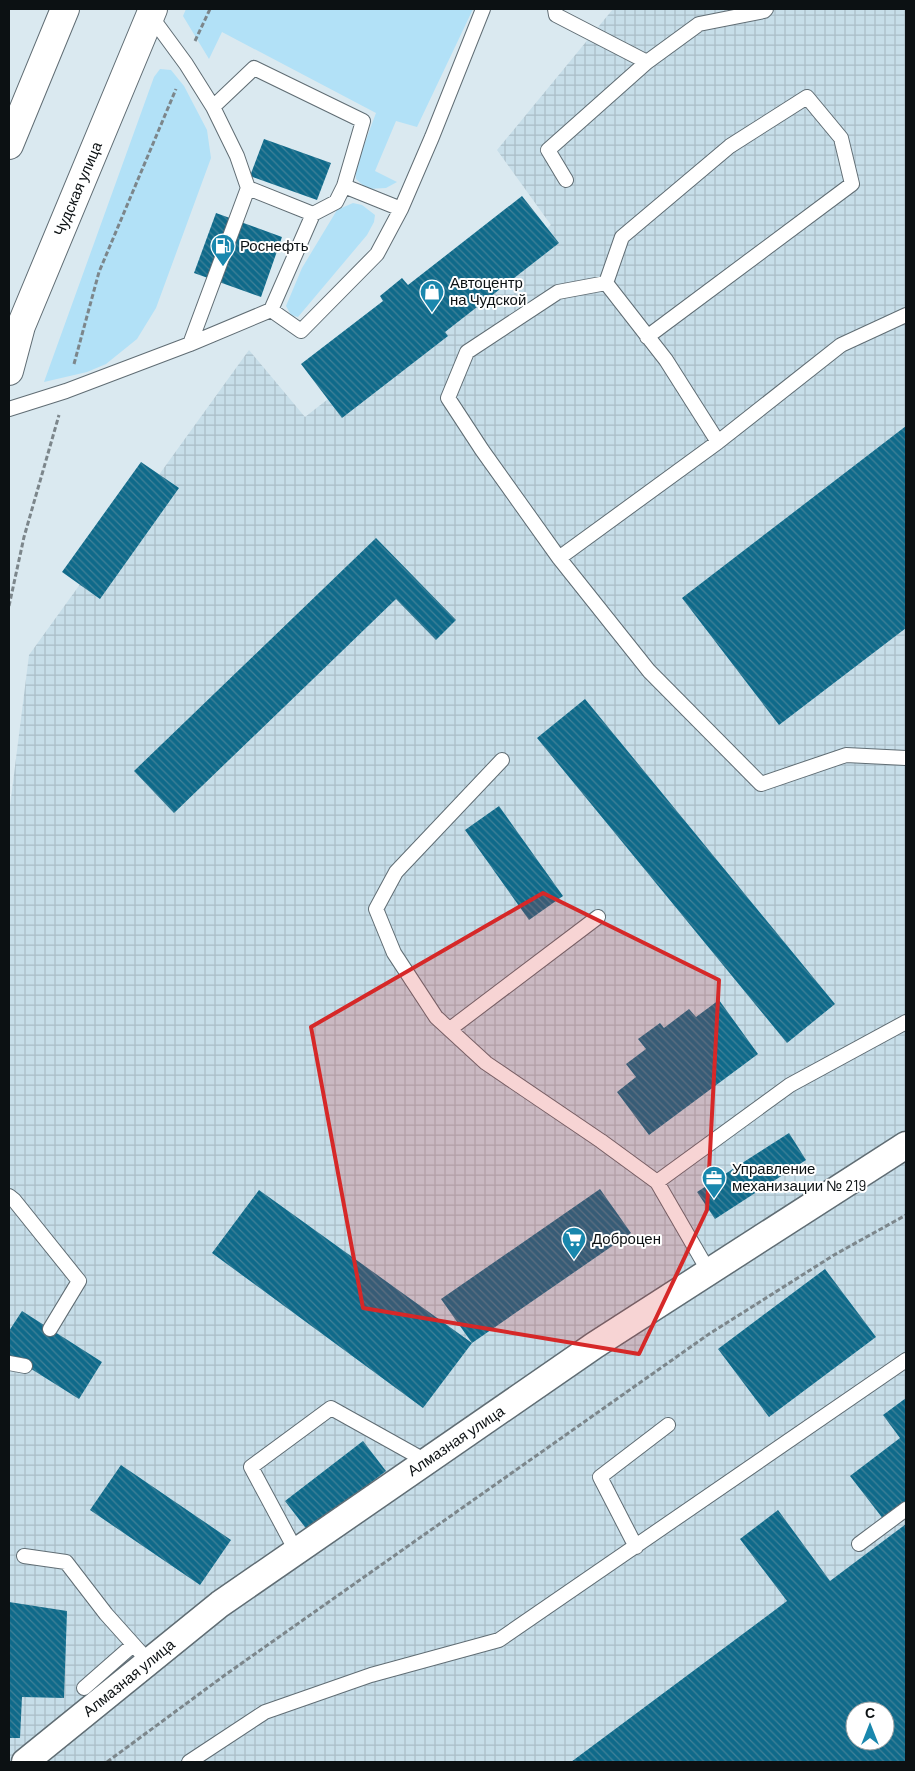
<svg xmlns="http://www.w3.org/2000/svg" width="915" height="1771" font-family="Barlow,sans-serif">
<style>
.industrial{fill:url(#industrial-grid);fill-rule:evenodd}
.green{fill:#b2e1f7}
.building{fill:url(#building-back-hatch);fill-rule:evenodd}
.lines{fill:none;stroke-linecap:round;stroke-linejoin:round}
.service-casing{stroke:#606d74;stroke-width:16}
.minor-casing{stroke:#606d74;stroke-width:29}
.trunk-casing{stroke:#606d74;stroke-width:30}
.path{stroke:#7c868b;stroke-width:3;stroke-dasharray:5 2.5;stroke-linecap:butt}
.service{stroke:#fff;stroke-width:14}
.minor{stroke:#fff;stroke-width:26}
.trunk{stroke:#fff;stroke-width:28}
.marked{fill:#d62828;fill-opacity:0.2;stroke:#d62828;stroke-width:4;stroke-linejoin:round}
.labels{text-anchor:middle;stroke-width:4;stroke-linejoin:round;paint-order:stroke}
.street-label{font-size:15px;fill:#0c1113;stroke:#fff}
.poi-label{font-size:15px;fill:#0c1113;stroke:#fff;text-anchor:start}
</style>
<defs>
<pattern id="industrial-grid" width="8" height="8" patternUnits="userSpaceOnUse" patternTransform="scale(1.25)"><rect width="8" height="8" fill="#c7dee9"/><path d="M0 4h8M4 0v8" fill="none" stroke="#aabdc7"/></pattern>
<pattern id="building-back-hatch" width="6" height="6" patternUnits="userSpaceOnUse" patternTransform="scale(1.25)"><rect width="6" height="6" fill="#0f6a8a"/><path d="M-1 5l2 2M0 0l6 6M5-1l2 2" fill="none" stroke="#418198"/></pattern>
</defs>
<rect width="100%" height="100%" fill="#dae9f0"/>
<path class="industrial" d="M613 9H906V1762H9V814L29 655 249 350 305 417 551 225 497 150ZM855 1711H885V1741H855Z"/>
<path class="green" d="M186 9H473L417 127 396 121 375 171 397 182 386 188 367 189 356 179 355 169 376 113 222 32 209 59 183 16Z
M160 69 171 70 184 86 207 130 211 158 156 308 137 339 106 364 87 372 44 382 154 77Z
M353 203 362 205 375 215 374 222 367 235 298 317 291 315 286 306 302 268 337 210Z"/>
<path class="building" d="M264 139 331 163 317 200 250 176Z
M522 196 559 243 445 332 448 336 342 418 301 364 383 301 380 296 402 278 408 285Z
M216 213 282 237 261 297 194 273Z
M906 426V628L779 725 682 598Z
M141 462 179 488 100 599 62 572Z
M376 538 456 620 436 640 396 599 174 813 134 771Z
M585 699 835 1004 787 1043 537 738Z
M499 806 563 896 529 920 465 830Z
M719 1000 758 1054 649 1135 617 1092 636 1077 626 1064 646 1049 638 1039 660 1023 664 1028 689 1009 696 1017Z
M789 1133 806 1160 715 1219 697 1192Z
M600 1189 631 1233 472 1343 423 1408 212 1253 259 1190 472 1343 441 1299Z
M825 1269 876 1337 769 1417 718 1349Z
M22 1311 102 1362 79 1399 9 1355V1331Z
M906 1398V1503L884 1520 850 1476 900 1438 883 1415Z
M363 1441 386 1471 308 1531 285 1501Z
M121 1465 231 1540 200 1585 90 1510Z
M778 1510 830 1581 906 1524V1762H571L787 1601 740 1539ZM855 1711H885V1741H855Z
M9 1602 67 1611 64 1698 22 1697 20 1738H9Z"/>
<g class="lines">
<defs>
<path id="service" d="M555 9 556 15 647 62
M566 180 548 150 647 62 699 24 764 11 766 9
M344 186 401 209
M248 188 313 214
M606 283 622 237 730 146 807 97 841 138 852 184 647 337
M271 310 301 331 377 254 401 209 432 137 483 9
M190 344 271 310 313 214 336 202 344 186 363 121 254 68 213 107
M9 409 66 391 190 344 248 188 237 156 213 107 186 64 150 15
M718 442 666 360 606 283 558 292 467 352 448 398 482 450 559 558 649 671 761 784 846 755 906 758
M559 558 718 442 841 345 906 315
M502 760 396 872 376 909 394 953 436 1017 486 1063 601 1141 657 1182 709 1272
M450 1029 598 917
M657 1182 790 1085 906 1022
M9 1196 14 1200 79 1281 50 1329
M9 1363 25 1366
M859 1544 906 1509
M636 1547 600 1477 668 1425
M296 1551 251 1467 331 1408 426 1461
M24 1556 66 1562 106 1614 149 1662
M84 1688 133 1645
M189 1762 265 1712 371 1675 499 1640 906 1360"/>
<path id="minor" d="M25 1762 220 1604 595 1345 906 1145"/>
<path id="trunk" d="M9 145 65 9
M9 371 21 326 153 9"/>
</defs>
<use href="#service" class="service-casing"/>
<use href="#minor" class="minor-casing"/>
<use href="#trunk" class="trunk-casing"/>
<path class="path" d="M195 41 210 9
M74 364 99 272 176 89
M9 606 24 537 59 415
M107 1762 225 1675 709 1334 834 1255 906 1215"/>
<use href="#service" class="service"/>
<use href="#minor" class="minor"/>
<use href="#trunk" class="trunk"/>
</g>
<path class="marked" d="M543 893 719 980 707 1210 639 1354 363 1308 311 1027Z"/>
<defs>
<symbol id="fuel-pin" viewBox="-11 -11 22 30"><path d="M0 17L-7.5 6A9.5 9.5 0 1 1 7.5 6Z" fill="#1987ad" stroke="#fff"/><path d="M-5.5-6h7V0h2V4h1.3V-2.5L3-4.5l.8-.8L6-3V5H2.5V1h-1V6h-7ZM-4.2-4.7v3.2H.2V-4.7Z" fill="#fff"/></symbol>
<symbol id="shop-pin" viewBox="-11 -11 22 30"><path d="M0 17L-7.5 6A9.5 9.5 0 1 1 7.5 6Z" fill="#1987ad" stroke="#fff"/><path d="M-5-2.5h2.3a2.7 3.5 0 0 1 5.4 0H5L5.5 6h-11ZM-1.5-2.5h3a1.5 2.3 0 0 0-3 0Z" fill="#fff"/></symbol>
<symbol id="office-pin" viewBox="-11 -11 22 30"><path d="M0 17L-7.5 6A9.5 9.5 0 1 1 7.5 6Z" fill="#1987ad" stroke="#fff"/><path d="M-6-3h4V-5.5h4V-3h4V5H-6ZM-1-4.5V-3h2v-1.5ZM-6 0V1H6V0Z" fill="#fff"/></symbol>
<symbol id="supermarket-pin" viewBox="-11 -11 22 30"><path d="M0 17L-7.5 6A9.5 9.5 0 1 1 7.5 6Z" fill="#1987ad" stroke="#fff"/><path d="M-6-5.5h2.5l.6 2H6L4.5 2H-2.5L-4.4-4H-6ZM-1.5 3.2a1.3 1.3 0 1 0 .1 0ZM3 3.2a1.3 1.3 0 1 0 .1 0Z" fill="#fff"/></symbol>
</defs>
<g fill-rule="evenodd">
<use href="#fuel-pin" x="209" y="232" width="28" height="38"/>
<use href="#shop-pin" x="418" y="278" width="28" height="38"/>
<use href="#office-pin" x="700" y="1164" width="28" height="38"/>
<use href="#supermarket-pin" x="560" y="1225" width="28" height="38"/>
</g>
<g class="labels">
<g class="street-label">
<text transform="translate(78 189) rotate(-67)" y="5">Чудская улица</text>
<text transform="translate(456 1441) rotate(-34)" y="5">Алмазная улица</text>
<text transform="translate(129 1678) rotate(-39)" y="5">Алмазная улица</text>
</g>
<g class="poi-label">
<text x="240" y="251">Роснефть</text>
<text x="450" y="288">Автоцентр<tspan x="450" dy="17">на Чудской</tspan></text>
<text x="732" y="1174">Управление<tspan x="732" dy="17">механизации № 219</tspan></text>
<text x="592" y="1244">Доброцен</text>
</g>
</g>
<rect width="915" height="1771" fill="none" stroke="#0c1113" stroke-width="20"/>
<g transform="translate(870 1726)"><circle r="24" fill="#ffffff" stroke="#9ea0a1"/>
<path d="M0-4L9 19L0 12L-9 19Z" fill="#1987ad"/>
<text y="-8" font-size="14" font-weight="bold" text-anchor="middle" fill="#0c1113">С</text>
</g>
</svg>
